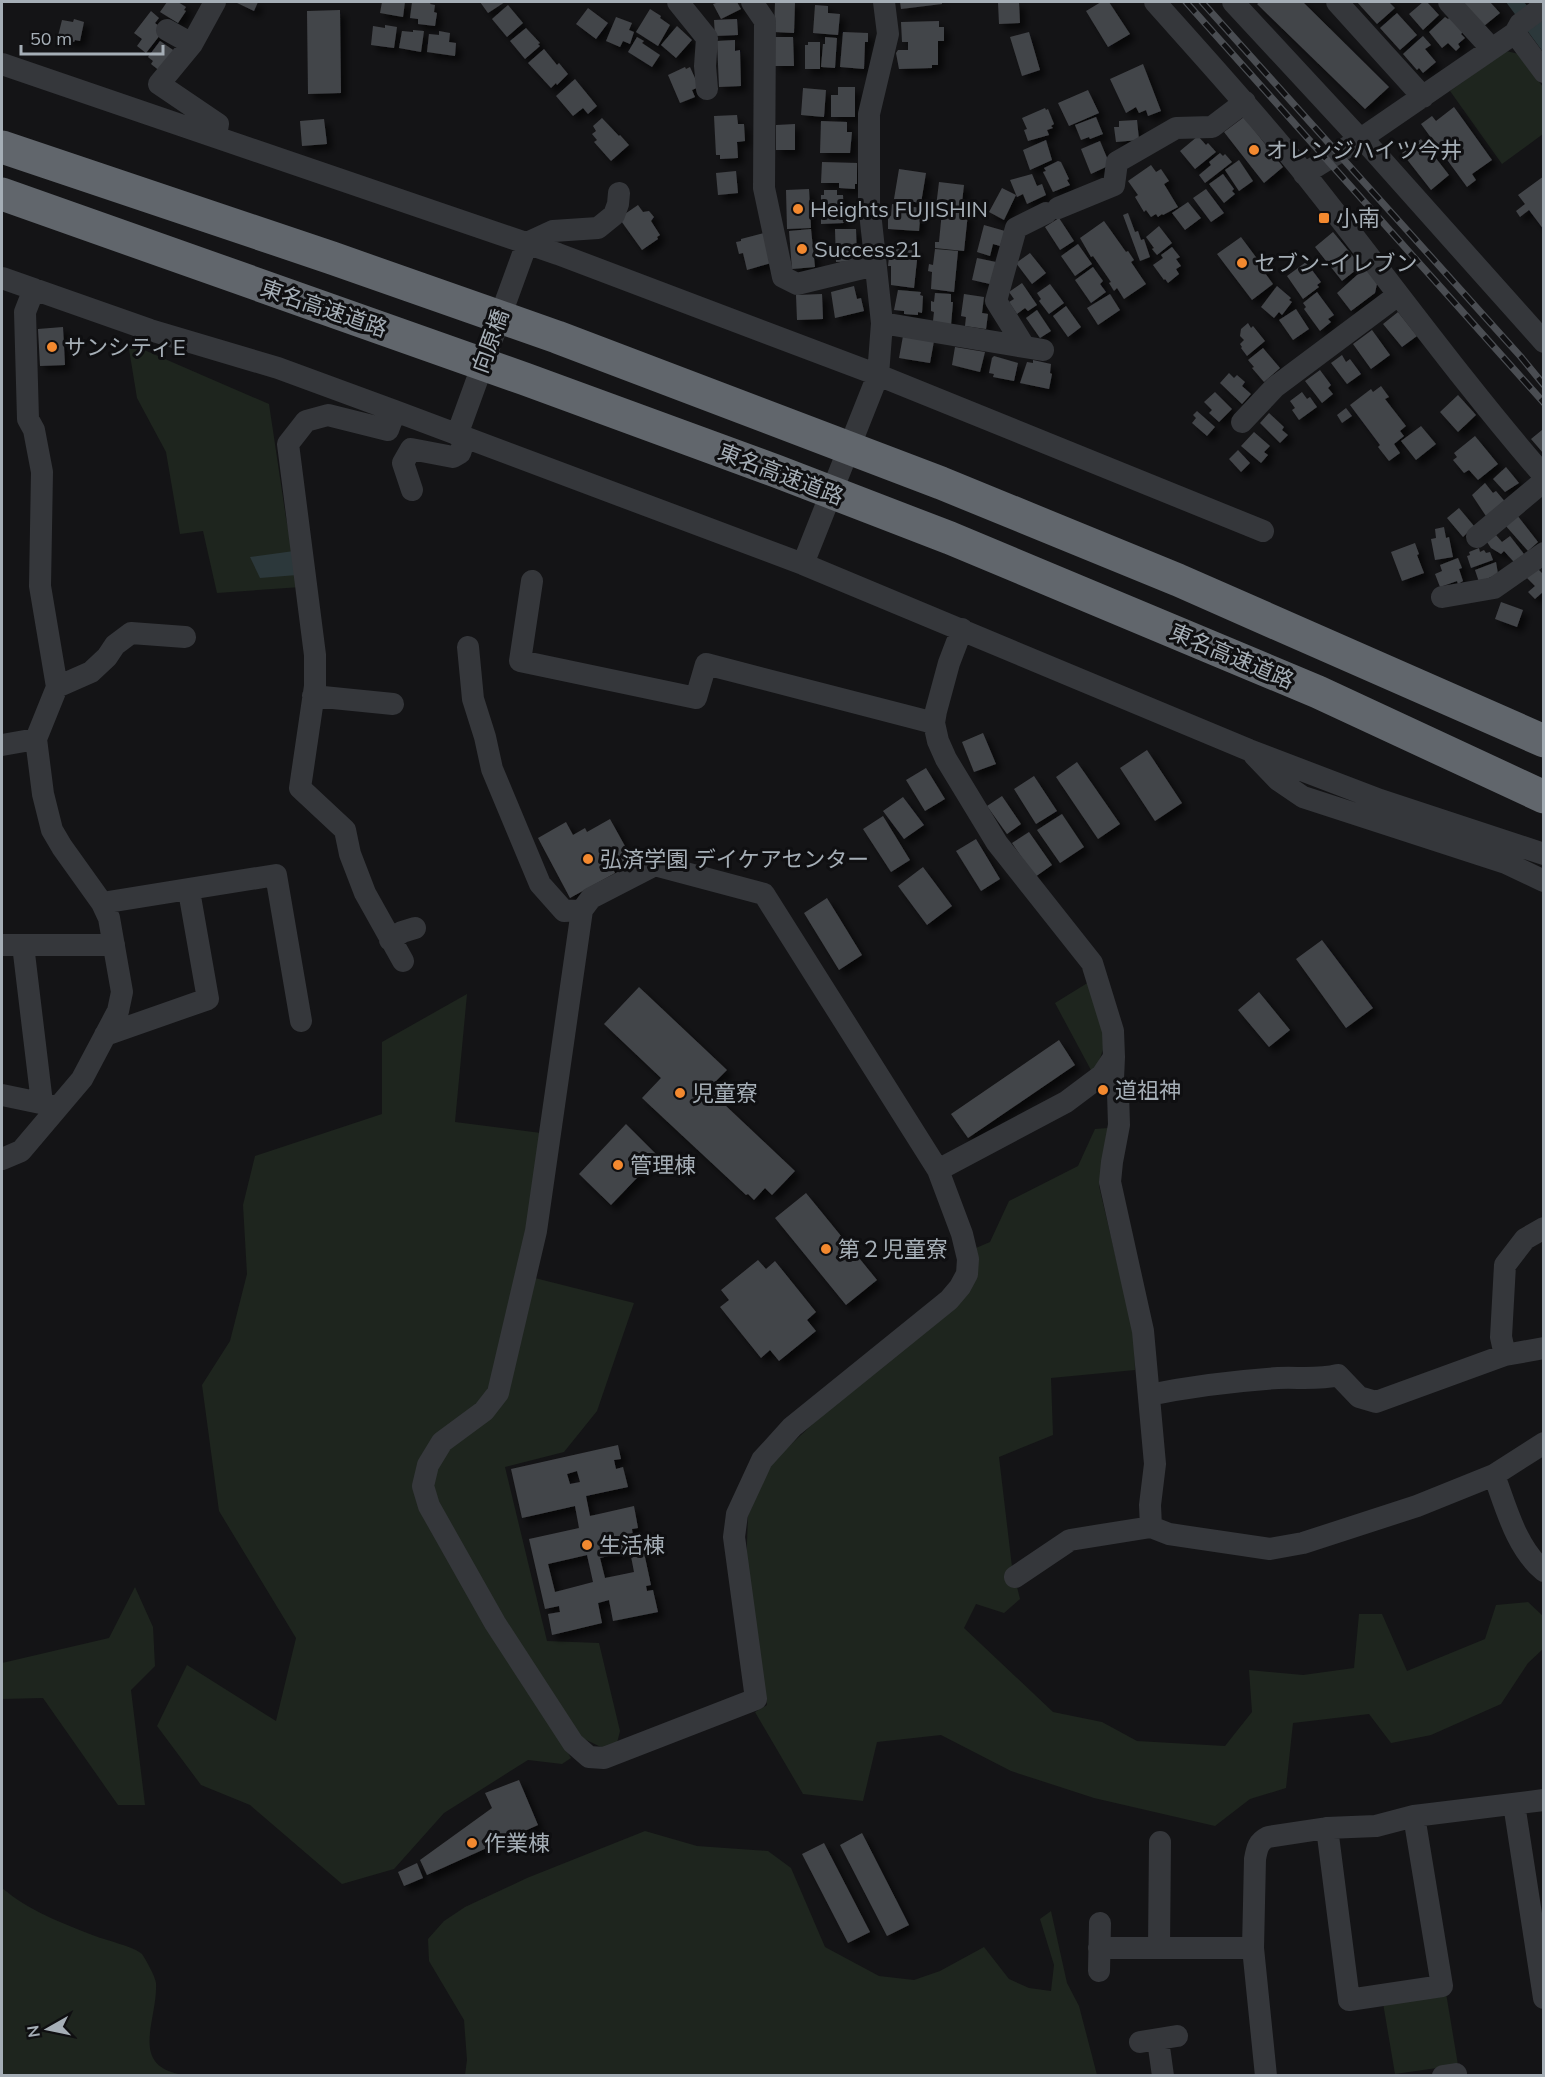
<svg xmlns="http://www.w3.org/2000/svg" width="1545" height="2077" font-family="Mulish,'Noto Sans JP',sans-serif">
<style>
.green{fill:#1e251e}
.water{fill:#2c383b}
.building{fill:#434549;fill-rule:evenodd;filter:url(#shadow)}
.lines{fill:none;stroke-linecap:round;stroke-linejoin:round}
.minor{stroke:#35373b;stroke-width:22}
.highway{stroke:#61666c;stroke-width:33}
.rail-casing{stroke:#4a4d52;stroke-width:7}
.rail{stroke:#0f0f11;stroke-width:4.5;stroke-dasharray:14;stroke-linecap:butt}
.poi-dot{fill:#f3892f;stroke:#0f0f11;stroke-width:2}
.labels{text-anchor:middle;stroke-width:6;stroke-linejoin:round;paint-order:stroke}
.poi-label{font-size:22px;fill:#a5aeb6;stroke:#0f0f11;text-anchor:start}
.street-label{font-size:22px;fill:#a5aeb6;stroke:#0f0f11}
</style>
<defs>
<filter id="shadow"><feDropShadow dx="5.5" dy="5.5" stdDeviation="3" flood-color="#0009"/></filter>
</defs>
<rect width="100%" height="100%" fill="#141416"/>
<path class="green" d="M1506 51 1519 54 1543 87V134L1502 164 1450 91Z
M128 343 269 404 286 518 301 587 217 593 203 531 180 534 166 452 137 398Z
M1089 982 1107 1038 1096 1070 1092 1072 1055 1003Z
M467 994 455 1122 541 1133 519 1274 634 1303 597 1411 564 1452 505 1467 547 1641 599 1643 620 1731 617 1743 605 1749 574 1734 538 1703 571 1758 562 1764 528 1760 444 1813 394 1869 342 1884 250 1805 201 1785 157 1726 187 1665 276 1721 296 1638 219 1511 202 1385 230 1341 247 1274 243 1205 255 1156 382 1114V1042Z
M1108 1128 1099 1186 1134 1334 1135 1370 1051 1378 1053 1435 999 1457 1012 1567 1020 1599 1004 1613 976 1604 964 1628 1053 1712 1102 1722 1137 1741 1225 1746 1252 1712 1249 1670 1303 1675 1354 1668 1359 1614H1382L1407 1671 1485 1639 1496 1605 1528 1602 1543 1616V1649L1528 1663 1501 1704 1431 1735 1391 1743 1369 1714 1293 1723 1286 1788 1250 1799 1215 1826 1094 1798 1011 1771 941 1735 877 1742 863 1801 803 1794 755 1712 767 1705 746 1569 748 1516 770 1464 832 1406 959 1301 976 1248 990 1242 1009 1201 1078 1166 1095 1129Z
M135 1587 153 1627 155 1666 131 1690 145 1805H118L43 1698 2 1699V1663L109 1638Z
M645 1831 697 1846 768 1851 791 1868 825 1947 879 1976 914 1980 940 1971 984 1947 1009 1979 1029 1988 1051 1991 1054 1965 1040 1919 1051 1911 1067 1983 1079 2006 1097 2075H465L467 2060 464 2020 429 1961 428 1939 444 1921 465 1907 527 1878Z
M2 1888C31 1912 60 1922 95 1936 105 1940 135 1947 142 1954 146 1960 155 1976 156 1983 158 2021 127 2067 185 2075H2Z
M1446 1993 1458 2065 1395 2074 1383 2003Z"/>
<path class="water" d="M1506 2H1524C1529 9 1539 15 1543 23 1545 31 1543 44 1543 52Z
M294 551 297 575 260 578 250 557Z"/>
<path class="building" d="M167 2H178L186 7 184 10 186 11 178 23 160 12Z
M235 2H258L254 11Z
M382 2H405L403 17 380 13Z
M412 2H431L430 4 435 5 434 12 437 13 435 26 418 24V19L410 18Z
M480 2H505L488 13Z
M719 2H737L741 9 721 19 713 4Z
M775 2H795L794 33 774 32Z
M900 2H942V4L901 9Z
M998 2H1019L1020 23 999 24Z
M1101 2H1109L1130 34 1108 47 1086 11Z
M1260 2H1303L1389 87 1365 109 1257 4Z
M1357 2H1389L1395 8 1377 24Z
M1423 2H1427L1439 15 1423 30 1409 14Z
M1462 2H1490L1500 13 1484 26Z
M508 5 523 23 507 37 492 19Z
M815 5 828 6V13L840 14 838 35 813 33Z
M588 8 608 23 596 39 576 24Z
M650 9 661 16 660 18 670 25 658 46 636 32Z
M340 10 341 93 308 94 307 11Z
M151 11 159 18 155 23 164 30 146 53 137 46 142 39 134 33Z
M1397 13 1417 35 1400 50 1380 28Z
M616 17 632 23 629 30 634 32 630 44 623 41 620 47 606 41Z
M1445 17 1448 19 1450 17 1463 32 1461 34 1465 38 1458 44 1460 47 1456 51 1448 43 1442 48 1429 32Z
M74 19 84 22 80 41 75 40 74 42 58 36 62 20 73 22Z
M737 19 738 35 715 36 714 20Z
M939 21V27H944V41H938V65H932V68L899 69 896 53 898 50H908V42H902L901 22Z
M385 25 397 27 394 48 371 45 373 26 385 28Z
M677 26 692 40 676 58 661 45Z
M526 28 540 43 538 44 540 46 525 59 510 41Z
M413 30 424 31 421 52 399 48 402 31 413 32Z
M439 31 450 33 449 42 456 43 455 56 427 52 429 34 439 35Z
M843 32 868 33V42H865L864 69 840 67Z
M1029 32 1040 70 1022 76 1010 37Z
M1423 36 1431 45 1425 49 1436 62 1423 73 1419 68 1417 70 1403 54Z
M637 37 644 41 642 43 660 55 652 67 628 52Z
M774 37H793L794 66H774Z
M825 37 837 38 835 68 821 67 823 44H825Z
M735 40V51L740 50 741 86 719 87 717 41Z
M160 41 176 52 161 72 151 64 153 61 148 57Z
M808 42H820V69H805V45H808Z
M544 49 557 65 559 63 568 74 557 85 556 83 551 88 528 63Z
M1143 64 1161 111 1148 116 1146 110 1139 113 1136 107 1126 113 1110 79Z
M685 67 686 69 690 67 699 87 692 90 695 97 680 103 668 75Z
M575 79 597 106 588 114 583 108 573 116 556 96Z
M838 87H855V117H831V95H838Z
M803 88 826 90 824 117 801 115Z
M1088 90 1099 113 1069 126 1058 103Z
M1454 107 1492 160 1472 174 1476 180 1467 187 1421 124 1432 116 1436 121Z
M1045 108 1046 110 1048 109 1054 124 1051 126 1053 128 1047 130 1049 135 1028 141 1024 130 1027 129 1022 118Z
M737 115 738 124H744L745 141 737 142 738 158 720 159V155H716L714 116Z
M1096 117 1103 134 1090 139 1089 137 1081 140 1075 125Z
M1244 117 1283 167 1264 183 1224 132Z
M602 118 619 136 620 135 629 145 611 161 594 142 597 140 592 134 596 131 593 126Z
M324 119 327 144 302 146 300 121Z
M1137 120 1139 140 1116 142 1114 127H1119V121Z
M821 121 847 122V132H852L850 153H820Z
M795 124V150H776V125Z
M1198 136 1206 145 1208 143 1216 152 1195 169 1180 151Z
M1421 139 1449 175 1431 190 1402 153Z
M1046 140 1052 160 1030 170 1023 150Z
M1100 141 1110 165 1091 174 1081 149Z
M1220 153 1223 156 1225 154 1232 162 1205 183 1199 175 1211 165 1209 162Z
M1239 160 1253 181 1239 191 1225 170Z
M1058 161 1061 162 1069 179 1067 180 1070 185 1053 192 1043 172 1046 171 1044 168Z
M822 162 857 163V184H855V189L839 188V183H821Z
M1151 165 1156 172 1161 169 1169 181 1164 184 1178 207 1163 215 1162 214 1158 217 1156 214 1151 217 1146 210 1144 212 1135 197 1138 195 1128 181Z
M899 169 926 173 921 203 894 199Z
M736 171 738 193 718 195 716 173Z
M1032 174 1037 186 1042 184 1046 195 1027 204 1023 194 1017 197 1010 180Z
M1223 174 1234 189 1232 191 1235 194 1224 203 1209 184Z
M1544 176V230L1529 210 1520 217 1516 211 1525 204 1518 195Z
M939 182 964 185 961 211 936 207Z
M1002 188 1016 195 1004 220 989 212Z
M809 189 811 228 787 229 786 190Z
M1206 189 1224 213 1211 222 1193 198Z
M824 190H837V195H843L844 223 821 224V195H824Z
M1188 202 1201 218 1185 230 1172 213Z
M892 204 921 208 919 231 888 229V215L891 216Z
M638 205 643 212 649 211 654 217 651 221 660 235 657 237 658 239 642 250 619 218Z
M942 211 968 213 964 251 935 248V242H939Z
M1128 213 1135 232 1138 231 1141 240 1144 239 1150 257 1140 261 1123 215Z
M1059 218 1074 241 1060 250 1045 227Z
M1104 221 1126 252 1128 251 1134 260 1131 262 1146 284 1124 299 1117 288 1114 291 1109 283 1111 282 1093 256 1091 257 1080 238Z
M984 225 1005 231 1000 246 993 244 990 256 977 252Z
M1159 226 1172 243 1157 255 1152 249 1154 248 1146 237Z
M811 229 815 267 792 269 789 231Z
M835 229H856L857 261 836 262Z
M1333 232 1361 266 1342 281 1315 247Z
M764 233 771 263 747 270 743 253 739 254 736 242 741 241V239Z
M1241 237 1267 272 1265 273 1273 284 1252 300 1217 254Z
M1078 244 1092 264 1075 276 1061 256Z
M1172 247 1180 257 1176 259 1181 266 1176 269 1179 274 1168 283 1165 279 1164 280 1153 265 1163 258 1161 255Z
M890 248 918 251 914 288 891 285V266H888Z
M935 249 958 251 954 292 931 289 932 272 928 271 929 264 933 265Z
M1030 253 1046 273 1032 284 1016 263Z
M977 258 996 262 990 284 972 280Z
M1306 262 1321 282 1317 285 1319 287 1303 299 1287 276Z
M1093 267 1103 281 1100 284 1106 292 1091 303 1075 280Z
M1366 267 1377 284 1375 293 1351 311 1337 293Z
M1022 283 1037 305 1028 311 1025 308 1017 314 1009 302 1014 299 1009 292Z
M1050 284 1064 303 1049 314 1039 301 1041 299 1037 293Z
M854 286 857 299 861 298 864 311 835 318 831 292Z
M1277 286 1291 298 1289 300 1292 302 1282 315 1279 312 1274 318 1261 307Z
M898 290 921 292 920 295 923 296 922 313 918 312V315L904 314V311L894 310Z
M1317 292 1334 315 1328 319 1331 322 1320 331 1304 309 1306 307 1303 303Z
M935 293 951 294V302H953L951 325 933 321 934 312 931 311V301L934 302Z
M822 294 823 319 797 320 796 295Z
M964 294 984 297 982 313 988 314 986 329 965 326 966 317 961 316Z
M1110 294 1120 310 1098 325 1087 308Z
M1066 306 1081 327 1068 337 1053 316Z
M1296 309 1309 329 1293 340 1279 320Z
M1037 310 1051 331 1040 338 1026 318Z
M1398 312 1417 336 1402 347 1383 324Z
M1248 323 1251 328 1253 326 1265 341 1247 356 1241 348 1242 347 1240 344 1244 340 1240 336 1241 329Z
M63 327 65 365 40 366 38 329Z
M1372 330 1390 355 1371 369 1353 344Z
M903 336 934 341 930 363 899 358Z
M955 347 985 352 980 372 952 365Z
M1263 348 1280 368 1264 382 1252 368 1254 367 1248 360Z
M1342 355 1346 362 1350 359 1361 374 1347 384 1331 363Z
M994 356 1018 363 1014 381 993 377 994 374 989 373 992 358Z
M1033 360 1051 364 1050 373 1052 374 1049 389 1020 383 1027 362 1033 363Z
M1320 370 1331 385 1328 388 1333 394 1322 403 1305 381Z
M1229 373 1234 378 1237 375 1245 382 1242 386 1251 394 1242 404 1220 383Z
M1381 386 1389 397 1385 399 1406 426 1400 431 1404 436 1394 444 1400 453 1389 461 1378 447 1380 445 1350 405 1371 389 1373 392Z
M1215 392 1232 409 1219 422 1209 413 1212 410 1204 402Z
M1302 392 1307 399 1310 397 1317 407 1299 420 1292 410 1295 408 1290 401Z
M1458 395 1476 415 1458 432 1440 412Z
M1346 408 1352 416 1342 423 1337 415Z
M1197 411 1215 427 1207 436 1192 423 1196 418 1193 415Z
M1269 413 1284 427 1282 430 1288 435 1280 443 1260 423Z
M1421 426 1436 444 1416 460 1401 441Z
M1542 430 1544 432V454L1531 439Z
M1254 432 1270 446 1264 452 1268 455 1261 463 1241 446Z
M1475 436 1498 464 1478 480 1469 470 1464 473 1453 460 1457 457 1454 453Z
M1238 450 1250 463 1241 472 1229 459Z
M1506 467 1519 483 1505 492 1493 479Z
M1485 483 1493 493 1496 491 1507 504 1486 516 1472 495Z
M1459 508 1474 526 1463 537 1447 518Z
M1517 515 1538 542 1528 551 1505 525Z
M1444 527 1446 538 1449 537 1453 557 1435 560 1431 539 1436 538 1435 529Z
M1496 535 1502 542 1510 536 1524 554 1514 562 1504 551 1501 554 1491 548 1487 542Z
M1415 543 1419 554 1417 555 1424 573 1402 581 1391 552Z
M1479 548 1480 552 1484 550 1486 553 1490 552 1493 560 1471 568 1467 556 1470 555 1469 552Z
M1458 558 1462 568 1459 569 1463 581 1458 584 1457 581 1440 587 1435 574 1442 571 1440 565Z
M1496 562 1498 574 1479 582 1475 570Z
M1537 568 1542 573 1544 572V591L1535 599 1528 592 1535 586 1526 577Z
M1501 602 1523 610 1517 627 1495 619Z
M983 733 996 764 974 772 962 742Z
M1147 750 1182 803 1155 821 1120 768Z
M1077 762 1120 824 1098 839 1056 777Z
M926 768 945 799 925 811 906 780Z
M1034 776 1057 811 1036 824 1014 789Z
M1002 796 1021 824 1007 834 987 806Z
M903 797 924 825 904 839 883 811Z
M1062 814 1084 847 1060 863 1037 830Z
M883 816 910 860 891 872 863 829Z
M610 819 631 857 612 867 615 873 570 898 538 838 566 822 573 835 585 828 587 832Z
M1029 832 1052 865 1035 877 1012 843Z
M976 839 1000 879 981 891 956 851Z
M923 867 952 906 927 925 898 886Z
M827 898 862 955 839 970 804 913Z
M1322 940 1373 1008 1346 1028 1296 959Z
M639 987 727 1070 708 1089 795 1171 772 1195 765 1188 754 1200 748 1194 746 1195 642 1098 661 1078 604 1024Z
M1259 992 1290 1030 1269 1047 1238 1010Z
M1059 1040 1075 1065 968 1138 951 1114Z
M626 1124 658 1156 611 1205 579 1174Z
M806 1193 877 1280 846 1305 775 1218Z
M758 1260 766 1269 775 1261 816 1312 807 1320 816 1331 779 1361 770 1350 761 1358 720 1307 729 1300 721 1290Z
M618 1445 621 1459 614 1460 616 1469 623 1467 628 1487 586 1496 590 1516 634 1506 638 1528 632 1529 633 1536 640 1534 651 1585 646 1586 647 1591 653 1590 658 1612 613 1621 609 1600 598 1603 602 1623 552 1635 548 1614 560 1612 559 1606 545 1609 529 1539 579 1528 575 1506 522 1518 511 1469ZM577 1471 580 1482 570 1484 567 1474ZM630 1551 634 1572 605 1578 600 1558ZM587 1555 593 1582 555 1592 548 1564Z
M519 1780 538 1825 427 1875 420 1860 492 1808 485 1793Z
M862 1833 909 1925 887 1936 840 1845Z
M824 1843 870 1932 848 1943 802 1854Z
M417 1863 423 1878 404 1886 398 1872Z"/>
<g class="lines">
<path class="minor" d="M215 2 192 44 159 84 218 124 216 136
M678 2 707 38 705 66 707 89
M752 2 765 21 764 188 783 277 797 284 875 265
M1155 2C1205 58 1256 114 1304 173 1384 273 1459 378 1544 476
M1233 2 1360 139
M1337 2 1423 97
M1449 2 1491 48
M167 30 192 44
M1515 33 1544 72
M2 64 558 254 878 375 1263 531
M1362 138 1544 342
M1304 174 1362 138 1515 33 1520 24 1544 6
M1058 208 1114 185 1117 162 1176 128 1212 127 1245 102
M2 278 150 330 278 368 395 411 803 564 1249 750 1380 800 1544 854
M882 323 1043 350
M1024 346 996 301 1016 228 1046 213
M395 411 388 430 328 415 306 421 288 444 315 655V686L300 788 345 830 350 854 365 893 403 961
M1242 422 1275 387 1398 295
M457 435 527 243 553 231 598 228 614 215 618 204 619 193
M412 490 403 463 411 449 453 457 460 453 465 438
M1477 537 1544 481
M803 564 878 375 882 323 869 203V114L888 34 884 2
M532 581 520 661 696 698 706 664 934 723
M1442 597 1494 588 1544 553
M468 647 473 699 485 737 492 769 540 884 564 911 582 910
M57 687 91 672 107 657 115 645 131 633 185 637
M313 696 393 704
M2 745 36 739
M1254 755 1278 780 1303 797 1506 863 1544 881
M655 865 764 894 938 1170 962 1234 968 1259 967 1274 960 1287 949 1300 792 1427 762 1460 737 1514 734 1537 756 1699 604 1758 589 1757 573 1743 495 1623 429 1506 423 1486 428 1465 442 1442 484 1411 498 1393 536 1231 582 910 591 898Z
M102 903 276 875 301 1021
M390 940 402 932 415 928
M2 945H114
M23 945 42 1103
M105 1035 208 999 189 891
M1114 1057 1113 1079 1118 1093 1119 1125 1112 1162 1110 1182 1143 1331 1155 1464 1150 1505 1151 1527 1169 1534 1270 1549 1303 1543 1417 1506 1494 1475 1544 1443
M2 1095 55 1106
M2 1159 21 1151 82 1079 118 1011 122 992 109 918 102 903 62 847 52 830 43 794 36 739 57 687 40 586 42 472 34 430 28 419 25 312 34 289
M938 1170 1066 1102 1102 1075 1114 1057 1113 1031 1092 963 997 843 946 759 938 741 934 723 936 711 949 663 962 629
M1505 1355 1501 1337 1505 1265 1525 1239 1544 1228
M1149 1395C1192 1386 1234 1381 1278 1378 1298 1377 1318 1380 1338 1375L1359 1397 1376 1402 1505 1355 1544 1348
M1494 1475C1506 1507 1516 1548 1544 1571
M1015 1577 1070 1540 1151 1527
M1514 1804 1544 1998
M1327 1828 1349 2000 1442 1986 1414 1816
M1099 1948H1253
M1159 1948 1160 1842
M1099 1971 1100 1923
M1158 2040 1163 2076
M1140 2042 1177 2036
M1266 2076 1253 1948 1255 1859C1257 1848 1258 1842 1268 1837L1327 1828 1376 1826 1414 1816 1544 1800
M1443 2076 1456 2074V2076"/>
<path class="highway" d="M2 147 332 258 557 337 941 483 1178 580 1544 741
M2 194 525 379 776 471 950 538 1318 692 1544 797"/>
<defs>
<path id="rail" d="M1186 2 1544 403
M1202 2 1521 357 1544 385"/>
</defs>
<use href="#rail" class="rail-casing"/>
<use href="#rail" class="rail"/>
</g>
<g class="poi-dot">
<circle cx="1254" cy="150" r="6"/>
<circle cx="798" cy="209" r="6"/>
<rect x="1318" y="212" width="12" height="12" rx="3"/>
<circle cx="802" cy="249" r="6"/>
<circle cx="1242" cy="263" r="6"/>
<circle cx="52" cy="347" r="6"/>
<circle cx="588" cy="859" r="6"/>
<circle cx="1103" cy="1090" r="6"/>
<circle cx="680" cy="1093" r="6"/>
<circle cx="618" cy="1165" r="6"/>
<circle cx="826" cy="1249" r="6"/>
<circle cx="587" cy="1545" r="6"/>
<circle cx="472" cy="1843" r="6"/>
</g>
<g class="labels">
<g class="poi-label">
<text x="1266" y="158">オレンジハイツ今井</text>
<text x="810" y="217">Heights FUJISHIN</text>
<text x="1336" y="226">小南</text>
<text x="814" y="257">Success21</text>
<text x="1254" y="271">セブン-イレブン</text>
<text x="64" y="355">サンシティE</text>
<text x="600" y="867">弘済学園 デイケアセンター</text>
<text x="1115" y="1098">道祖神</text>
<text x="692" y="1101">児童寮</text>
<text x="630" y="1173">管理棟</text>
<text x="838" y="1257">第２児童寮</text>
<text x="599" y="1553">生活棟</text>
<text x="484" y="1851">作業棟</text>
</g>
<g class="street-label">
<text transform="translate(324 308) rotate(19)" y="8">東名高速道路</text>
<text transform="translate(490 341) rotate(-70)" y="8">向原橋</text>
<text transform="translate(781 474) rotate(21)" y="8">東名高速道路</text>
<text transform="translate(1232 656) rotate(23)" y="8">東名高速道路</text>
</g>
</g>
<rect width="1545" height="2077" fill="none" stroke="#a5aeb6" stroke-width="6"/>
<g transform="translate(48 2029) rotate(261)" stroke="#0f0f11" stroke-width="4.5" paint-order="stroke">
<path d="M0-4.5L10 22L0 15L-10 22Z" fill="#a5aeb6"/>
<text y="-9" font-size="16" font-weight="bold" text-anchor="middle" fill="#a5aeb6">N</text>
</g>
<path d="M21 45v9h142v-9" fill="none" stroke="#a5aeb6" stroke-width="3"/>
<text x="30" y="45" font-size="18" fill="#a5aeb6" stroke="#0f0f11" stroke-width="4.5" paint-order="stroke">50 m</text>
</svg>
